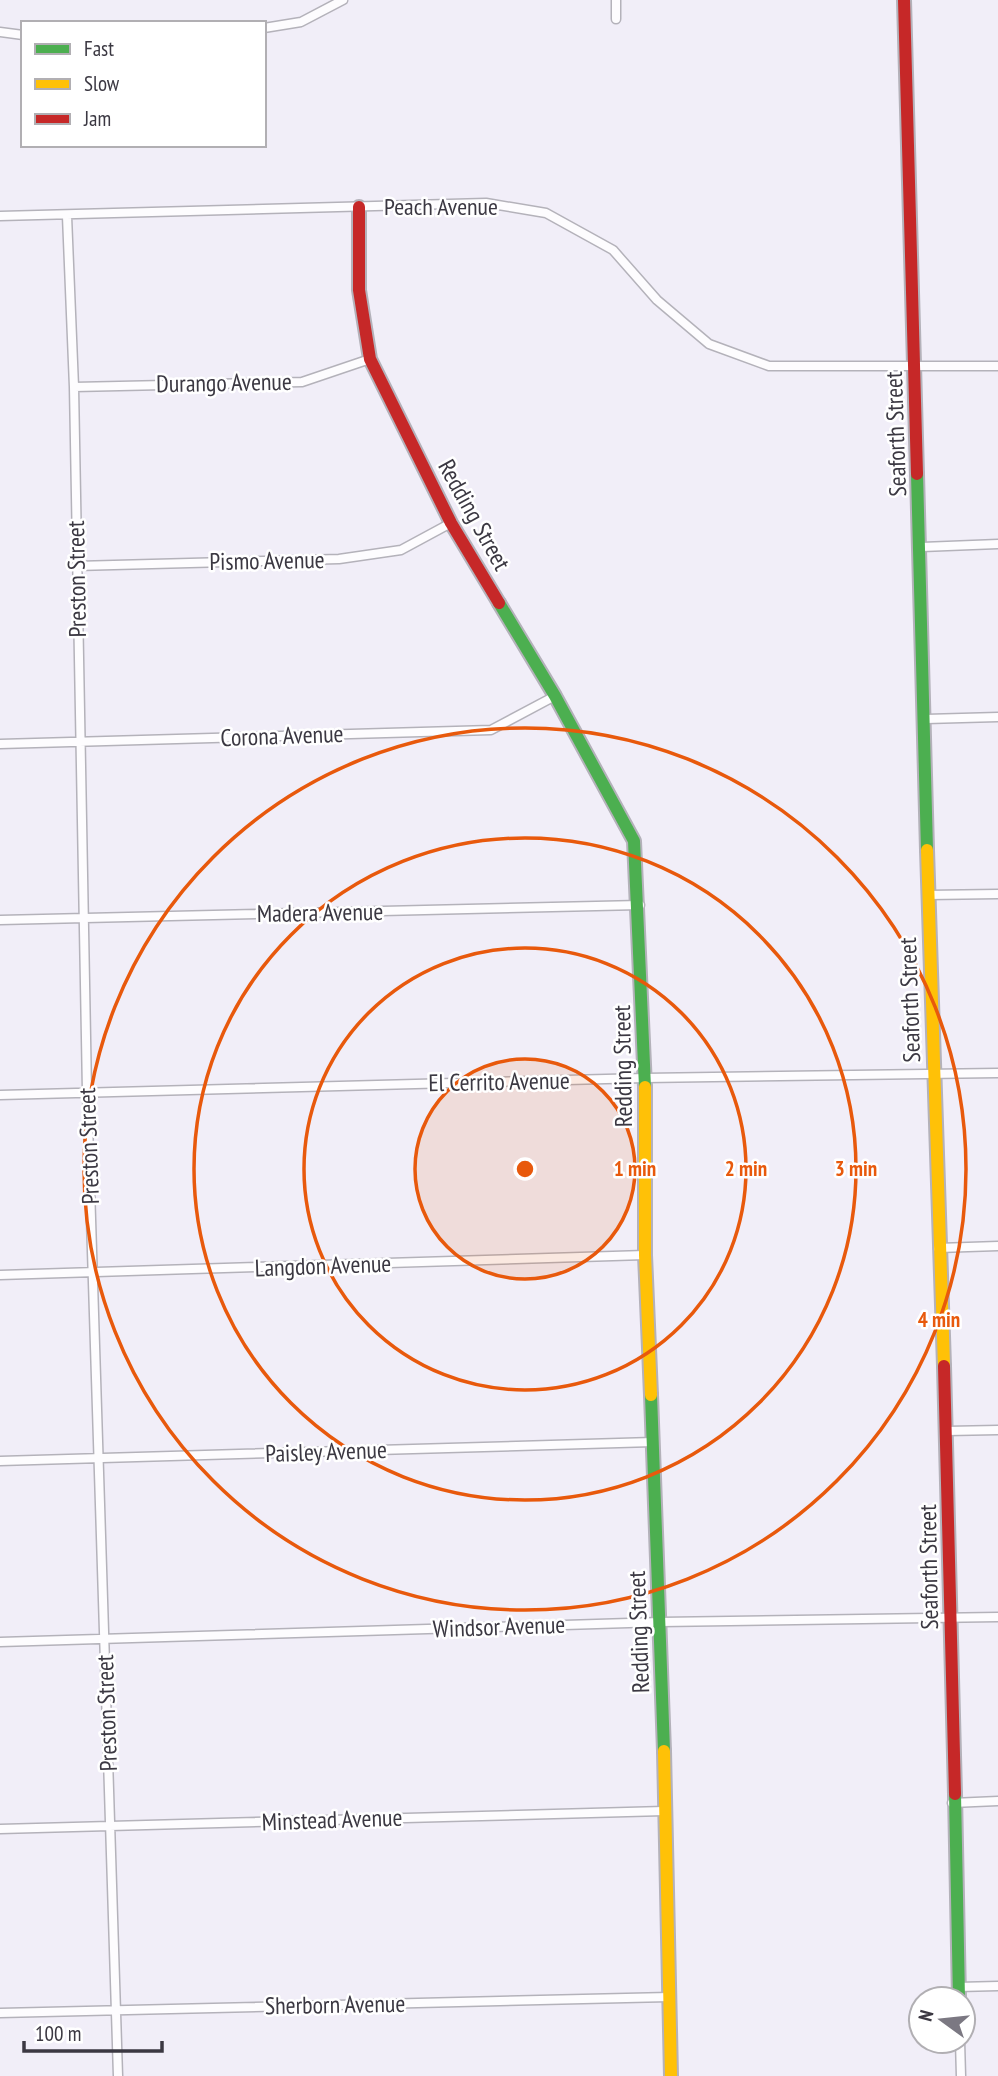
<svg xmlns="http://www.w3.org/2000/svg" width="998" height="2076" font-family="'PT Sans Narrow',sans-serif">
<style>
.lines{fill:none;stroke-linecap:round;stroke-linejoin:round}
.street-casing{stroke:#b4b2ba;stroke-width:11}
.fast-casing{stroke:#b4b2ba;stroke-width:16}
.slow-casing{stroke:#b4b2ba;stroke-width:16}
.jam-casing{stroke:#b4b2ba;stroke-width:16}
.street{stroke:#fdfcfe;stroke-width:8}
.fast{stroke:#4caf50;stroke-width:12}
.slow{stroke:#ffc107;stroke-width:12}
.jam{stroke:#c62828;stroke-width:12}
.ring{fill:none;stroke:#e8590c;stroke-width:3.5}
.labels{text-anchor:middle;stroke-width:5;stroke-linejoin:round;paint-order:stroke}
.street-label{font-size:24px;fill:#3b3842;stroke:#fff}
.centre{fill:#e8590c;stroke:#fff;stroke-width:3.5}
.ring-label{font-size:21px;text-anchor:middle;font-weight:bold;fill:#e8590c;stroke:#fff;stroke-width:5;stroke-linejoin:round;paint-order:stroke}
</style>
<rect width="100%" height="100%" fill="#f1eef8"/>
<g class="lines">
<defs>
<path id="street" d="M616 0V19
M264 28 301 22 343 0
M0 32 23 35
M0 216 486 203 546 213 613 250 657 300 709 344 769 366H998
M67 216 74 387 87 1092 118 2076
M74 387 302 382 370 359
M922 547 998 544
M76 566 339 559 401 550 451 523
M926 719 998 717
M0 744 491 730 555 696
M928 895 998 894
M0 920 640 905
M0 1095 645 1078 998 1073
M938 1248 998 1246
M0 1275 645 1255
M947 1431 998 1430
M0 1461 653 1442
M0 1642 661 1622 998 1617
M952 1803 998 1801
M0 1829 664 1811
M958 1987 998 1986
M0 2013 669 1997
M960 2041 961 2076"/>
<path id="fast" d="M917 474 927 850
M499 603 555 696 634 841 645 1087
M651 1395 664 1751
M955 1794 959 1999"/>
<path id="slow" d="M927 850 944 1366
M645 1087V1255L651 1395
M664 1751 671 2076"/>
<path id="jam" d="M904 0 917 474
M359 207V290L370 359 451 523 499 603
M944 1366 955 1794"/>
</defs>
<use href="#street" class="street-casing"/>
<use href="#fast" class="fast-casing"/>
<use href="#slow" class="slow-casing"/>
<use href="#jam" class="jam-casing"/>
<use href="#street" class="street"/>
<use href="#fast" class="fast"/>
<use href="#slow" class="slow"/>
<use href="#jam" class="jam"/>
</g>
<circle cx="525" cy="1169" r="110" fill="#e8590c" fill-opacity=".12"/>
<g class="ring">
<circle cx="525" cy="1169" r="110"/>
<circle cx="525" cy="1169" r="221"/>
<circle cx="525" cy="1169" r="331"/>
<circle cx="525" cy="1169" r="441"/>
</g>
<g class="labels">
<g class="street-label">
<text x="441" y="215">Peach Avenue</text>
<text transform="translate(224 383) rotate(-1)" y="8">Durango Avenue</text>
<text transform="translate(896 434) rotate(-92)" y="8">Seaforth Street</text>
<text transform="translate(474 515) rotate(61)" y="8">Redding Street</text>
<text transform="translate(267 561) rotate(-1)" y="8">Pismo Avenue</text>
<text transform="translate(77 579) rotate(-91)" y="8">Preston Street</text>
<text transform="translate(282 736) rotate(-2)" y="8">Corona Avenue</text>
<text transform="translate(320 913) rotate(-1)" y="8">Madera Avenue</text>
<text transform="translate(910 1000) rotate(-92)" y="8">Seaforth Street</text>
<text transform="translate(623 1066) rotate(-91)" y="8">Redding Street</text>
<text transform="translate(499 1082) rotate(-1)" y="8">El Cerrito Avenue</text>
<text transform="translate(89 1146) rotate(-92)" y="8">Preston Street</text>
<text transform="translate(323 1266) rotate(-2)" y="8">Langdon Avenue</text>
<text transform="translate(326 1452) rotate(-2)" y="8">Paisley Avenue</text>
<text transform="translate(929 1567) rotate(-91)" y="8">Seaforth Street</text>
<text transform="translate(499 1627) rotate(-2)" y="8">Windsor Avenue</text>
<text transform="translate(639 1632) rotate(-92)" y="8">Redding Street</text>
<text transform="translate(107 1713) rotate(-92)" y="8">Preston Street</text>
<text transform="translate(332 1820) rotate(-2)" y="8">Minstead Avenue</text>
<text transform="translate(335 2005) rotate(-1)" y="8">Sherborn Avenue</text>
</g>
</g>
<circle cx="525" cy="1169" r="10" class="centre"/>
<g class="ring-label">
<text x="635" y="1176">1 min</text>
<text x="746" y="1176">2 min</text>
<text x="856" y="1176">3 min</text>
<text x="939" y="1327">4 min</text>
</g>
<rect x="21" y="21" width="245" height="126" fill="#ffffff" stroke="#b1afb3" stroke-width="2"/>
<rect x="35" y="44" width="35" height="10" fill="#4caf50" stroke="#b1afb3" stroke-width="2"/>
<text x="84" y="56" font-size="21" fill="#3b3842">Fast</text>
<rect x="35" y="79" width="35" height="10" fill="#ffc107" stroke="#b1afb3" stroke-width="2"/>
<text x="84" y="91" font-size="21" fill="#3b3842">Slow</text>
<rect x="35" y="114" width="35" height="10" fill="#c62828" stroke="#b1afb3" stroke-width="2"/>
<text x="84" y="126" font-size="21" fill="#3b3842">Jam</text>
<g transform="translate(942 2020) rotate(285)"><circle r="33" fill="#ffffff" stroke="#b1afb3" stroke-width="2"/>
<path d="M0-5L12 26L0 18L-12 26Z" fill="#7b7882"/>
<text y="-10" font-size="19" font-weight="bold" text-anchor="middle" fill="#3b3842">N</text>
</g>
<path d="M24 2041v10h138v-10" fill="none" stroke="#3b3842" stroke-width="3.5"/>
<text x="35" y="2041" font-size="21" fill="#3b3842" stroke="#ffffff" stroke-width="5" paint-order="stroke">100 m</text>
</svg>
